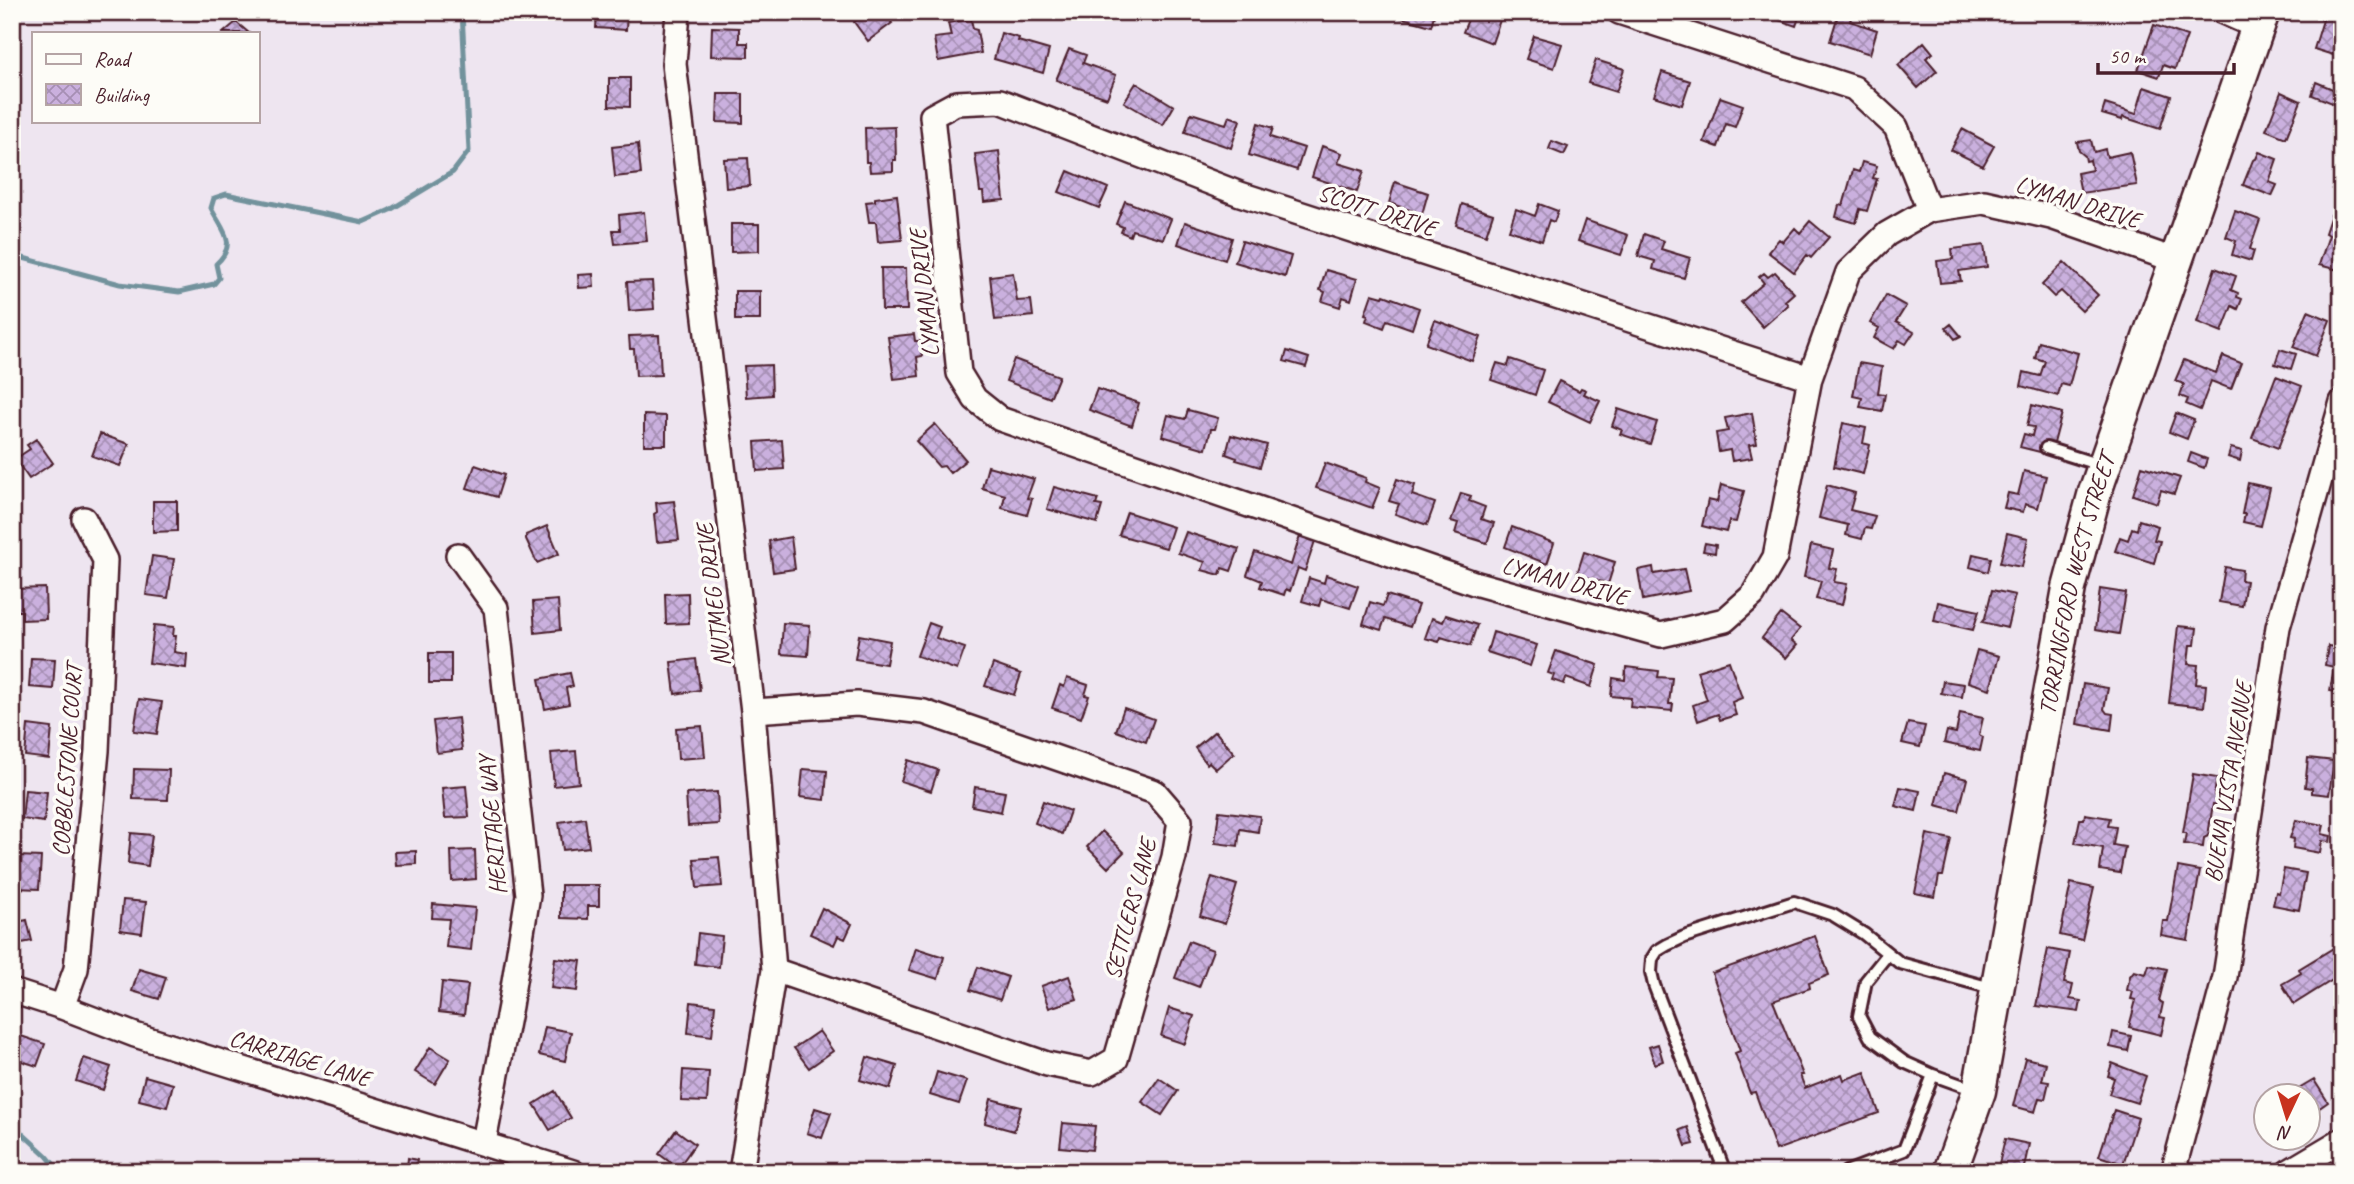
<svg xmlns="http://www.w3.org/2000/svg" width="2354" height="1184" font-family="Caveat,sans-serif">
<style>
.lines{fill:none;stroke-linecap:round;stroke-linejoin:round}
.stream{stroke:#72929c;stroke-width:5}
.building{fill:url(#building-cross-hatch);stroke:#4a1f2b;stroke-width:2}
.lane-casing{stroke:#4a1f2b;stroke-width:16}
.street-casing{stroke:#4a1f2b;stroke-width:28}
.secondary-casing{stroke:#4a1f2b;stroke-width:37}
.lane{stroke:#fdfcf7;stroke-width:10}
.street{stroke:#fdfcf7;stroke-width:23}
.secondary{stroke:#fdfcf7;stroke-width:32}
.labels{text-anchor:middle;stroke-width:7;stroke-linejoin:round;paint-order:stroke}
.street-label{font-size:24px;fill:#4a1f2b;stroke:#fdfcf7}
</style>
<defs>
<pattern id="building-cross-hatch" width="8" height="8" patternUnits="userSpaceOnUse" patternTransform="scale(1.75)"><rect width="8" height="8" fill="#cab0de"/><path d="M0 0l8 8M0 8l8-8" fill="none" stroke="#a68fb4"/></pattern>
</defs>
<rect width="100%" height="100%" fill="#eee5f0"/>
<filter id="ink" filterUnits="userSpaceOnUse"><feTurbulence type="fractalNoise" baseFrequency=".0143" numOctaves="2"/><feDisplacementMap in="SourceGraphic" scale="14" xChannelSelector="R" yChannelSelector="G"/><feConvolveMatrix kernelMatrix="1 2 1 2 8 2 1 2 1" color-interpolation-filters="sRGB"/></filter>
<g filter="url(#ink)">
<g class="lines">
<path class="stream" d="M12 255 120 284 179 292 214 284 219 278 216 264C239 243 222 230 211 208L214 198 226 194 363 222 390 210 453 172 469 151 462 12
M12 1124 47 1156 60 1172"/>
</g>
<path class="building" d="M597 12H627L626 30 596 28Z
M867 12H884L892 23 868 41 854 22Z
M1401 12H1435L1431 26 1399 17Z
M1471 12H1479L1500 20 1492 43 1463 32Z
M1768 12H1801L1796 26 1767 16Z
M1839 12H1853L1850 21 1877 30 1870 54 1830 41Z
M2315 12 2342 14V30L2333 55 2314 49 2323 20 2314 17Z
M971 19 973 29 977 30 981 53 938 61 934 38 951 36 948 23Z
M236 22 249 33H223Z
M2154 25 2187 36 2175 69 2163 65 2159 77 2138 70Z
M712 27 739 28V43H748V57L711 56Z
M1001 33 1019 38 1018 41 1049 50 1043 73 994 59Z
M1534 36 1562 44 1554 68 1526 59Z
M1924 42 1933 53 1926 58 1937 71 1918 88 1898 65Z
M1069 49 1086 55 1083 63 1116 75 1107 98 1056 80Z
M1596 60 1624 69 1616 92 1588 83Z
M1662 72 1690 81 1682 105 1654 96Z
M609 78H630V107L609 106Z
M2316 82 2340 92 2335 104 2312 95Z
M1136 83 1174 106 1163 125 1124 102Z
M2144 87 2171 96 2160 129 2123 117 2122 120 2102 114 2105 104 2136 114Z
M2281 92 2301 101 2286 138 2266 130Z
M718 94H743V123L717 122Z
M1720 97 1743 105 1735 127 1726 124 1718 147 1704 142Z
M1191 113 1226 124 1229 116 1240 120 1231 148 1185 132Z
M1258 123 1273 128 1270 137 1304 148 1297 170 1249 155Z
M895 127 896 160H893V171L870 172 869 162H866L865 128Z
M1962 129 1994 146 1983 166 1951 150Z
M2091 140 2094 152 2105 149 2107 157 2130 152 2137 185 2081 193 2077 173 2092 170 2090 160 2086 161 2085 156 2079 151 2077 142Z
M1552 141 1568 147 1564 155 1549 149Z
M638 144 641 174 615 177 612 147Z
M1322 146 1342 153 1338 163 1364 171 1357 192 1312 177Z
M999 151 1004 200 984 202 983 192H980L975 154Z
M2259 152 2277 159 2269 182 2277 185 2272 196 2243 185 2253 160 2256 159Z
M748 158 750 186 726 188 724 159Z
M1862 162 1877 166 1873 178 1877 179 1867 211 1860 209 1856 223 1836 217 1839 205 1843 206 1853 170 1859 172Z
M1068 171 1108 188 1099 208 1059 192Z
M1395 182 1428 193 1422 214 1389 203Z
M897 195 902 240 878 242 876 222H869L866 202 875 201V198Z
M1125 201 1171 219 1163 239 1132 230 1130 236 1121 232 1123 227 1116 224Z
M1462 204 1493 214 1486 235 1456 225Z
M1539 204 1558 211 1554 222 1549 220 1542 241 1509 230 1516 209 1535 216Z
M2235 211 2260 220 2250 249 2254 251 2251 261 2232 255 2236 241 2226 237Z
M644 212 647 241 615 244 613 230H620L619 215Z
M2331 215 2342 218V271L2319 265 2329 235 2325 233Z
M1585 220 1628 235 1621 255 1578 241Z
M1810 221 1829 237 1811 258 1807 255 1794 272 1768 252 1779 239 1783 242 1795 228 1800 233Z
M1185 222 1232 238 1225 260 1178 244Z
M731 224H759V251L731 252Z
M1644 234 1664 241 1661 249 1690 258 1684 278 1653 269 1655 261 1638 256Z
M1242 241 1291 256 1285 277 1235 262Z
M1984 245 1987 267 1959 271 1961 281 1940 283 1937 261 1953 259 1952 249Z
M2064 262 2098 295 2082 311 2061 291 2054 297 2042 285Z
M881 268H906L907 310H882Z
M2215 268 2236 276 2231 290 2238 293 2237 297 2242 299 2238 309 2232 306 2222 332 2197 322Z
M1326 270 1357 279 1351 300 1343 297 1340 307 1322 301 1325 292 1320 290Z
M1775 272 1794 293 1785 301 1788 305 1763 327 1741 302 1764 283 1759 277 1764 273 1768 277Z
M1013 273 1017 301 1031 300 1033 316 995 320 990 276Z
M593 274 594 287 579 288 578 275Z
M652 281 654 309 629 311 627 282Z
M735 291H760V320H735Z
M1372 294 1383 297 1384 295 1419 308 1412 329 1387 320 1384 328 1366 321 1368 315 1365 314Z
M1886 295 1906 306 1896 322 1914 332 1906 344 1899 340 1894 349 1874 338 1879 328 1870 323Z
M2308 311 2330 320 2316 356 2293 347Z
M1435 320 1481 337 1472 361 1426 344Z
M1951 324 1961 336 1955 339 1946 328Z
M914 334 915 341H920L922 356 917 357 919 376 894 379 888 337Z
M659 335 661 375 636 376 634 349H630L629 336Z
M2039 342 2078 353 2069 386 2061 384 2058 396 2021 386 2024 372 2040 376 2045 361 2035 358Z
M2280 349 2296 354 2291 369 2275 364Z
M1287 351 1309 358 1306 367 1284 361Z
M2223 356 2241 363 2231 389 2211 381 2200 410 2186 404 2188 399 2180 396 2184 384 2175 381 2184 360 2216 373Z
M1014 359 1059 376 1050 398 1006 381Z
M1510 359 1543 370 1535 395 1491 380 1497 363 1508 366Z
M1859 363 1882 367 1878 393 1885 394 1882 411 1860 407 1862 398 1853 396Z
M771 365 772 395 746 397 744 366Z
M2276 376 2302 386 2278 448 2252 438Z
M1559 381 1579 391 1581 388 1586 390 1584 394 1600 401 1590 422 1548 402Z
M1097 389 1139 403 1132 426 1089 410Z
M2032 405 2062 413 2053 447 2042 444 2040 452 2020 447 2024 434 2032 436 2034 427 2027 426Z
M1618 409 1657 422 1650 444 1620 434 1622 430 1612 426Z
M1188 410 1218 418 1215 429H1211L1206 449 1162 436 1168 415 1185 419Z
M1752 413 1757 444 1749 445 1752 458 1732 461 1730 450 1719 452 1716 433 1728 431 1725 418Z
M2176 413 2194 420 2187 439 2169 432Z
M644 415 666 416V445H644Z
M1843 423 1866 428 1863 443 1870 445 1863 474 1834 467Z
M935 424 966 460 950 473 944 466 939 467 916 441Z
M100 434 129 444 120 466 92 456Z
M1231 435 1267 445 1260 467 1236 460 1237 458 1226 454Z
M36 439 53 463 29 479 15 459 30 449 27 445Z
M782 440 784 469 757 471 755 442Z
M2231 448 2242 451 2240 461 2228 457Z
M2191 453 2207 459 2204 468 2188 462Z
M1325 463 1366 478 1365 482 1380 488 1372 508 1316 488Z
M475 465 504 475 497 497 467 488Z
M988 466 1034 479 1027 498 1032 499 1027 515 1002 508 1005 495 982 488Z
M2142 466 2180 478 2174 494 2161 490 2157 503 2133 495Z
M2024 471 2046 476 2038 508 2025 504 2023 512 2004 508 2008 493 2018 495Z
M1397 479 1415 485 1412 495 1435 503 1427 525 1395 514 1399 504 1389 501Z
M2248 483 2270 488 2261 526 2243 522 2245 514H2242Z
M1721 485 1744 491 1736 522 1729 521 1726 532 1702 526 1708 500 1717 502Z
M1827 485 1855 493 1850 510 1875 516 1871 529 1865 528 1862 539 1846 535 1848 525 1819 518Z
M1054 487 1098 499 1096 505 1102 506 1097 523 1047 509Z
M1461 493 1471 496 1469 501 1485 507 1481 519 1494 523 1487 543 1455 533 1458 523 1451 521Z
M153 501H177V531L153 532Z
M674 501 679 540 657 542 654 514 657 512 656 503Z
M1127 512 1173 527 1166 548 1119 535Z
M2139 520 2158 526 2154 540 2160 541 2154 563 2115 551 2120 537 2128 540 2132 528 2137 530Z
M547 526 559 554 537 563 526 539V535Z
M1512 527 1554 543 1547 564 1505 547Z
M1186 532 1239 549 1231 571 1222 568 1220 575 1202 570 1205 562 1178 553Z
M2007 533 2028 538 2022 567 2000 563Z
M1300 536 1315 541 1305 571 1298 568 1290 591 1286 589 1284 595 1260 587 1262 581 1247 575 1255 552 1291 565Z
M791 537 795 569 773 572 769 541Z
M1705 543 1716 545 1715 553 1703 551Z
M1811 545 1833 550 1829 568 1837 569 1834 582 1847 584 1842 605 1816 599 1821 581 1804 577Z
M1584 552 1615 562 1608 584 1577 574Z
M1973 554 1991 558 1988 572 1970 567Z
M152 556 174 559 168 598 146 595Z
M1653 567 1654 574 1684 569 1689 591 1643 600 1638 570Z
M2225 567 2242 570 2241 580 2246 581 2242 606 2219 602Z
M1326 575 1358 586 1350 608 1321 599 1319 606 1302 601 1309 578 1324 583Z
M45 588 46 619 22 620V611H13V589Z
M2100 589 2126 593 2119 634 2095 630Z
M1992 590 2015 595 2007 628 1982 622 1985 618Z
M688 593 689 623 666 624 665 594Z
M1387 595 1418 605 1410 627 1385 619 1381 630 1363 624 1370 602 1383 606Z
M558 600 560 630 535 633 533 602Z
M1938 602 1979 611 1973 630 1934 621Z
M1781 614 1800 629 1791 640 1797 645 1786 658 1762 638Z
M1446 615 1477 625 1470 646 1441 637 1439 642 1425 638 1432 618 1443 622Z
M783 623 810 625 808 656 781 654Z
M929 623 940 627 936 638 965 648 957 670 917 656Z
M154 625 174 627 173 636H176L174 652 187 654 186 668 149 663Z
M2178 626 2197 628 2195 645H2190L2188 664 2198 665 2196 684 2206 685 2204 707 2169 703Z
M1493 632 1537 645 1530 666 1487 652Z
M859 635 890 641 886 664 855 659Z
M2335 639 2342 640V693L2330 691 2334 667 2325 665 2328 646 2334 647Z
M1977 650 1999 656 1990 689 1968 682Z
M1556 651 1598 665 1591 687 1566 678 1564 684 1552 680 1554 675 1548 673Z
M429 653H451V683H429Z
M31 658 55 659 53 689 29 687Z
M696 659 700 690 675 694 671 662Z
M1729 661 1742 698 1732 702 1736 715 1720 720 1718 714 1698 721 1693 705 1707 700 1697 671Z
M993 664 1021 674 1014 695 985 686Z
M1626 667 1659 671 1658 677 1672 678 1669 704H1673L1672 711 1630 707 1631 698 1611 696 1613 678 1625 680Z
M570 673 573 686 566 688 569 704 545 709 539 679Z
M1067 678 1088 685 1085 695 1089 696 1081 718 1052 708 1060 685 1064 687Z
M1943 681 1964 684 1962 697 1941 693Z
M2083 684 2108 688 2104 709 2107 713 2113 714 2111 730 2077 724Z
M139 699 162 702 157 734 134 731Z
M1124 708 1154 719 1146 742 1116 731Z
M1960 713 1983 718 1979 735 1983 737 1980 751 1944 743 1947 731 1956 733Z
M458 718 462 750 437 753 433 721Z
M1908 723 1925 726 1920 747 1902 743Z
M28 725 52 728 49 759 25 756Z
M702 726 705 757 678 759 676 728Z
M1215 731 1234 753 1216 769 1209 762 1207 764 1195 748Z
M576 751 579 783 554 786 551 753Z
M2308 758 2334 761 2329 795 2312 793V788L2305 787Z
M908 760 938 770 931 791 901 781Z
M134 769 169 770 168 800 133 799Z
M803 769 827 771 825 800 800 797Z
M1944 773 1967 779 1959 811 1936 805Z
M2193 774 2217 778 2214 795 2219 796 2218 805 2213 804 2208 836 2204 838 2203 847 2184 844 2186 833H2183Z
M466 786 469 817 445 818 442 788Z
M975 787 1005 792 1001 812 972 806Z
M1900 787 1920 791 1916 811 1895 806Z
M25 790 47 792 44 822 22 819Z
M717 792 719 824 688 826 686 794Z
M1043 801 1070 811 1062 834 1035 823Z
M1219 811 1260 816 1258 832 1240 829 1238 846 1215 843Z
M2085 814 2110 818 2108 826 2116 827 2113 845 2125 847 2120 873 2100 870 2103 848 2075 843 2080 819H2084Z
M585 818 589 847 563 850 559 822Z
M2296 820 2324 825 2322 834 2331 836 2330 842 2322 841 2320 853 2293 848 2294 839 2290 838Z
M1102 831 1124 852 1108 868 1087 847Z
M131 833 152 835 148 866 128 863Z
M1927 834 1951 839 1943 876H1939L1935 897 1915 893Z
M475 850 476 879 452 881 451 851Z
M2339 850 2342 851V870L2334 868Z
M416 851V864L396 865 395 852Z
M18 856 41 857 39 889 16 888Z
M719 857 722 886 697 888 694 859Z
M2178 867 2200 871 2188 940 2161 935 2163 921H2168Z
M2284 869 2306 873 2299 910 2273 905 2276 892 2279 893Z
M1212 877 1237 885 1225 924 1200 916Z
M2071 883 2094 888 2082 940 2060 935Z
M561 885H599V906H588V919L561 918Z
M123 900 146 902 142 933 120 930Z
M433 904 475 908 471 950 446 947 449 919 432 918Z
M822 908 852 924 845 939 838 936 834 945 810 934Z
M27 920 32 941 12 945V923Z
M698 933 722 936 719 967 695 964Z
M1815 936 1829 975 1809 983 1810 988 1773 1001 1803 1075H1800L1805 1088 1842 1074 1844 1080 1865 1072 1879 1113 1776 1150 1755 1092 1750 1093 1735 1053 1740 1051 1712 973Z
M1189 941 1213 950 1199 987 1175 978Z
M2340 944 2342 974 2294 1004 2282 984 2301 973 2299 969Z
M916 948 944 957 938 979 909 970Z
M2048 949 2070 953 2064 983 2073 985 2070 999 2081 1001 2079 1012 2036 1006Z
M555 958 581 961 577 991 551 988Z
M2149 965 2167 969 2159 1001 2163 1003 2160 1017 2165 1018 2161 1035 2129 1027 2136 1000 2131 999 2133 992 2127 990 2130 976 2134 971 2146 974Z
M978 967 1008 977 1000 1000 970 990Z
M139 969 166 977 159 999 132 991Z
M1069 976 1077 999 1049 1008 1041 986Z
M442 982 468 985 464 1015 439 1012Z
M691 1002 715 1005 712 1036 688 1033Z
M1169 1008 1194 1016 1185 1044 1161 1036Z
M545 1027 571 1032 565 1061 539 1055Z
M819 1031 833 1051 809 1068 794 1048Z
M2113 1032 2131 1036 2128 1051 2110 1047Z
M18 1035 45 1044 37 1066 12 1058V1050Z
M1658 1044 1663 1061 1655 1064 1649 1047Z
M430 1047 450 1059 435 1084 415 1072Z
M867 1057 897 1066 890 1089 860 1080Z
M84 1058 111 1067 103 1090 76 1081Z
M2025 1058 2046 1063 2042 1081 2049 1082 2045 1099 2039 1098 2035 1112 2013 1106Z
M2112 1063 2146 1076 2137 1103 2109 1094 2114 1078 2108 1076Z
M683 1070 709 1072 707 1102 681 1101Z
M937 1072 967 1081 959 1104 930 1095Z
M145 1076 173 1084 167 1107 139 1100Z
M1159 1078 1178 1091 1162 1115 1142 1102Z
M2314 1080 2328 1102 2308 1116V1096H2287Z
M555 1091 571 1118 550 1130 534 1104Z
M991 1099 1021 1107 1014 1131 985 1123Z
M815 1108 831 1113 822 1138 807 1133Z
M2114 1110 2138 1118 2123 1164 2099 1156Z
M1063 1123 1095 1126 1092 1150 1060 1147Z
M1688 1127 1694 1144 1686 1146 1680 1130Z
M676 1130 695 1144 678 1168 659 1154Z
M2005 1139 2029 1144 2023 1172H1997Z
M408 1158 417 1160 415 1170 418 1172H386L387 1164 407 1167Z"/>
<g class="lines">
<defs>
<path id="lane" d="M2046 448 2100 465
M1887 955 1866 981 1859 1016 1870 1037 1904 1062 1933 1075
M1725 1172 1654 985 1651 972 1652 959 1657 951 1667 945 1684 937 1794 902 1833 915 1864 934 1900 963 1995 989
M1846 1172 1904 1150 1933 1075 1975 1090"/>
<path id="street" d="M678 12 674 64 753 711 774 970 741 1172
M1619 12 1854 88 1896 127 1929 210
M2223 12 2257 27
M1810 378 1240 194 1000 101 956 103 932 116 959 373 975 399 1000 419 1474 583 1661 635 1725 620 1753 595 1775 557 1810 378 1848 272 1887 234 1929 210 1984 202 2051 217 2177 261
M458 555 496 608 528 895 510 1006 484 1142
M753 711 857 704 924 712 1155 792 1180 821 1174 857 1116 1059 1092 1073 1047 1064 774 970
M12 991 62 1007 135 1035 573 1172
M62 1007 76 969 97 751 105 560 84 519
M2173 1172 2225 977 2278 627 2342 402
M2288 1172 2342 1140"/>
<g id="secondary">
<path id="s1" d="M1950 1172 1979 1091 2069 588 2095 492 2263 12"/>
</g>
</defs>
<use href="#lane" class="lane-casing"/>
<use href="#street" class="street-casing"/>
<use href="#secondary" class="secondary-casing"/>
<use href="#lane" class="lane"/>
<use href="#street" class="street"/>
<use href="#secondary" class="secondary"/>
</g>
</g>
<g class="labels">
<g class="street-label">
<text transform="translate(2078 202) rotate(17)" y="8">LYMAN DRIVE</text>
<text transform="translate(1377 210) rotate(18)" y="8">SCOTT DRIVE</text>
<text transform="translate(924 293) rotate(-96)" y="8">LYMAN DRIVE</text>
<text transform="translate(1565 581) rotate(15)" y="8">LYMAN DRIVE</text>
<text dy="8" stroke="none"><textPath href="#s1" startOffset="602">TORRINGFORD WEST STREET</textPath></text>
<text transform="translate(713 595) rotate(-97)" y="8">NUTMEG DRIVE</text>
<text transform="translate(67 760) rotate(-86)" y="8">COBBLESTONE COURT</text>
<text transform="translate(2228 782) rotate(-81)" y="8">BUENA VISTA AVENUE</text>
<text transform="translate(492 825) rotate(-95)" y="8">HERITAGE WAY</text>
<text transform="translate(1130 909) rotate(-75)" y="8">SETTLERS LANE</text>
<text transform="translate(300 1058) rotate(17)" y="8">CARRIAGE LANE</text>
</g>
</g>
<rect width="2354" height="1184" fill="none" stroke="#fdfcf7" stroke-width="42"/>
<rect x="21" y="21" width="2312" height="1142" fill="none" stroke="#4a1f2b" stroke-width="2.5" filter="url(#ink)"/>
<rect x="32" y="32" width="228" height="91" fill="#fdfcf7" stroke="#b5a4a5" stroke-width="2"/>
<rect x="46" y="54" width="35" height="10" fill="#fdfcf7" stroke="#b5a4a5" stroke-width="2"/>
<text x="94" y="66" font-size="21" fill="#4a1f2b">Road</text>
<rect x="46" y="84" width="35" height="21" fill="url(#building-cross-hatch)" stroke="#b5a4a5" stroke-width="2"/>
<text x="94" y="102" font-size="21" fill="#4a1f2b">Building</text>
<g transform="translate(2287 1117) rotate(184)"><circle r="33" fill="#fdfcf7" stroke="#b5a4a5" stroke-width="2"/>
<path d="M0-5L12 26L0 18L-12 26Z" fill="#c8321e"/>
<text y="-10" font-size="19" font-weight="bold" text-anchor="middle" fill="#4a1f2b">N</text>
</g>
<path d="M2098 63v10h136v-10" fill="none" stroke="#4a1f2b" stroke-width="3.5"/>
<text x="2109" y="63" font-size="21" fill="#4a1f2b" stroke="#fdfcf7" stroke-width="5" paint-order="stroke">50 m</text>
</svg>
